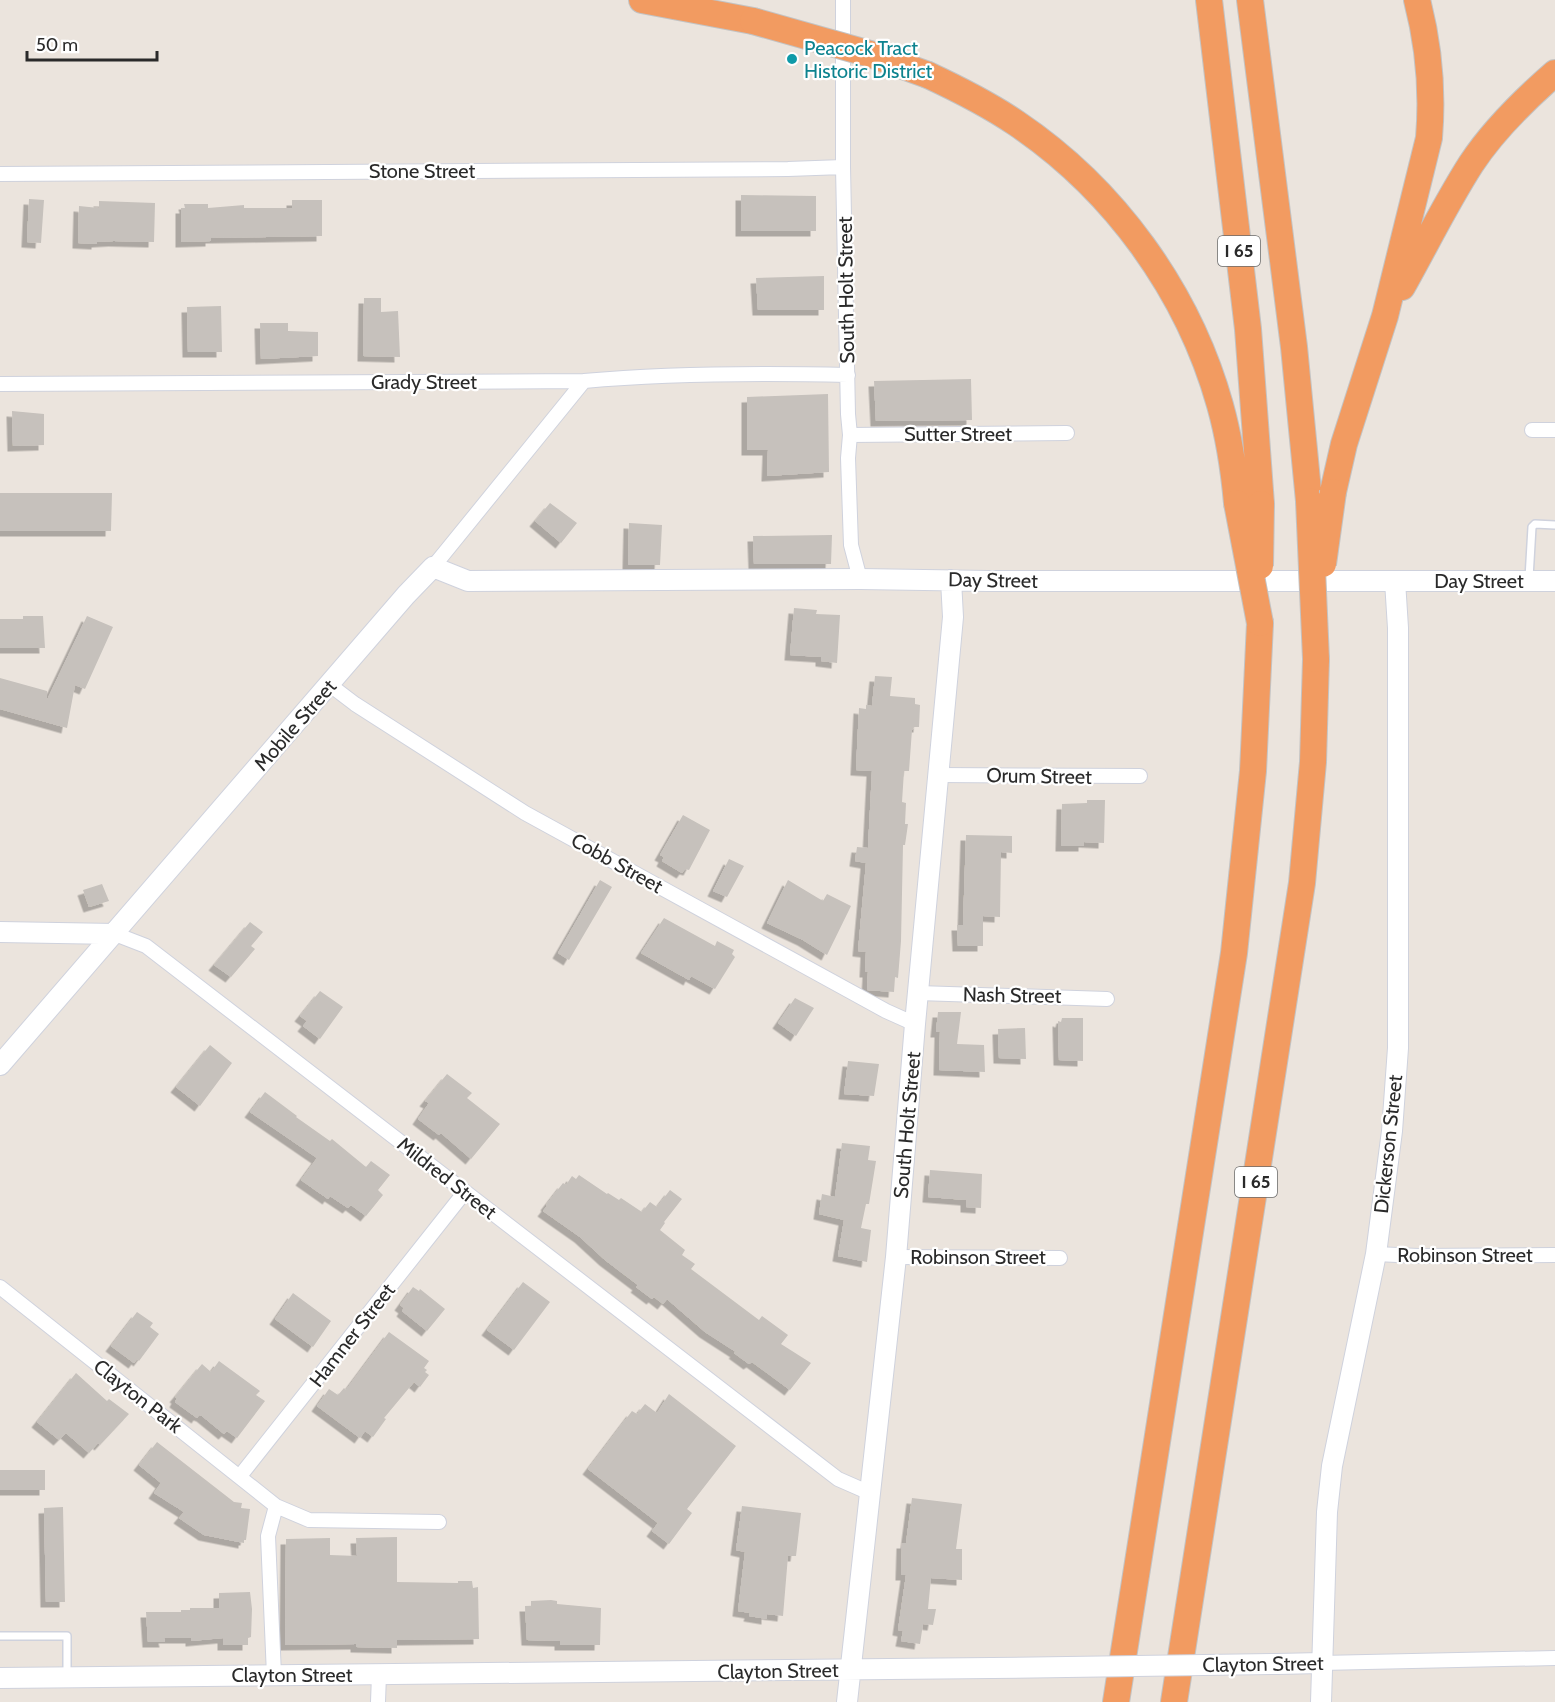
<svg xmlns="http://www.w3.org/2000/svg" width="1555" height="1702" font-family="Cabin,sans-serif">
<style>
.building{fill:#c6c1bc;filter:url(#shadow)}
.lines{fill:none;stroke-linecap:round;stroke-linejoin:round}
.lane-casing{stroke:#cfd2dd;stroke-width:10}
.street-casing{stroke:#cfd2dd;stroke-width:16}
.secondary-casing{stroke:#cfd2dd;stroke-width:22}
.highway-casing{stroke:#c3c3c3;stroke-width:28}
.lane{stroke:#fff;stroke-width:7}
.street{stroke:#fff;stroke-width:14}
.secondary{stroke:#fff;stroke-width:20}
.highway{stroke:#f29b61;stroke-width:26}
.secondary-bridge-casing{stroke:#cfd2dd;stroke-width:22;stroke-linecap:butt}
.highway-bridge-casing{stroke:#c3c3c3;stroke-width:28;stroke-linecap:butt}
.secondary-bridge{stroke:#fff;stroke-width:20}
.highway-bridge{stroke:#f29b61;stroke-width:26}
.culture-dot{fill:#0f9aa8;stroke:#fff;stroke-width:2}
.labels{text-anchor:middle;stroke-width:4.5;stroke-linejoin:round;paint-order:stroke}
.shield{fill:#fff;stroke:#6a6a6a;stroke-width:1.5}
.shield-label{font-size:18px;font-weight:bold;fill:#2a2a2a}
.culture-label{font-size:20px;fill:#0d838f;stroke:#fff;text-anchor:start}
.street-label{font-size:20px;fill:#2a2a2a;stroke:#fff}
</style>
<defs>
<filter id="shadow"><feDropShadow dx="-5.5" dy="5.5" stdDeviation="0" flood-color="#0004"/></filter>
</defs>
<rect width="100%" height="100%" fill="#ebe4dd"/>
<path class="building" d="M741 195 816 196V231H741Z
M29 199 44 200 41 243 27 242Z
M292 200H322V236L211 238V241L181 242V208H185L184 204H208V208L244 205V208H292Z
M99 201 155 203 154 242 114 241 97 242V244L78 243 79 206 99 208Z
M824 276V310H758L756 278Z
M364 298H381V312L398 311 400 357 363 356Z
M221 306 222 352H188L187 307Z
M260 323H288V331L318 332V356L261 359Z
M971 379 972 420 876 421 874 381Z
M828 394 829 472 767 476 768 450H747V397Z
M12 411 44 414V445L13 446Z
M0 493H112L111 531H0Z
M550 503 577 523 561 543 535 521Z
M629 523 662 525 660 565H628Z
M832 535 831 564H754L753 536Z
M794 608 817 610 816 614 840 615 837 663 821 661V657L790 655Z
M23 616H43L45 648H0V619H23Z
M87 616 113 627 85 689 75 685 67 728 0 709V678L47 691V700Z
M875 676 892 677 890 696 915 698V704L920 705 919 727H914L912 730 909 771H904L902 802 906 803 905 824H908L905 845H903L901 941 898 978 895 977 894 992 867 990 868 972H865L866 952 858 951 866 863 855 861 857 847 868 848 872 771 856 770 859 708 866 709V705L872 706Z
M1087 800H1105L1104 843 1084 842V846H1061L1062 804 1087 803Z
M683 815 710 830 689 870 685 869 682 873 662 861 664 857 660 855Z
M966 835 1012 836V853L1001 852 1000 917 983 916V946H958L957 925H963Z
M729 859 744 866 727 897 713 891Z
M600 880 612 887 569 960 558 953Z
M788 880 823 901 827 894 851 906 827 955 803 940 767 923Z
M102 884 109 901 89 907 83 890Z
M664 918 715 946 717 941 734 950 732 954 735 957 715 989 691 976 689 980 641 953Z
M250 922 263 932 251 946 255 949 231 977 214 965Z
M320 991 343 1007 320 1039 303 1026 307 1021 300 1016Z
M795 998 814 1008 796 1036 778 1023Z
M938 1012H961L957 1044 984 1045 985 1072 939 1070 940 1032H936Z
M1062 1018H1083V1061L1059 1060 1058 1021 1061 1022Z
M1025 1028 1026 1059 999 1058 998 1029Z
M210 1045 232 1063 200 1106 176 1087Z
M848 1061 879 1064 874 1096 844 1094Z
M447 1074 472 1093 467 1098 500 1124 471 1159 441 1133 439 1135 418 1119 429 1103 425 1101Z
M265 1092 297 1116 296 1117 330 1141 332 1139 366 1167 371 1161 390 1175 378 1190 383 1195 366 1216 351 1205 348 1208 330 1196 328 1199 301 1180 317 1158 250 1112Z
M842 1143 870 1146 868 1160 876 1161 869 1204H866L861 1228 871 1230 867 1262 838 1256 844 1220 819 1214 822 1194 835 1197Z
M930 1170 982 1174 981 1208 966 1207V1200L928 1197Z
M579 1175 607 1194 608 1193 619 1200 621 1198 642 1212 650 1202 657 1207 670 1190 682 1199 664 1222 665 1223 660 1230 685 1250 682 1255 695 1264 691 1269 759 1320 762 1316 788 1335 781 1344 811 1363 790 1390 752 1362 749 1364 734 1353 736 1352 705 1332 667 1299 663 1304 654 1297 652 1299 636 1287 638 1285 605 1260 580 1237 543 1211 547 1206 546 1205 563 1183 566 1185 572 1176 576 1179Z
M523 1282 550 1302 514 1350 487 1330Z
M413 1287 419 1291 420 1289 445 1309 427 1331 402 1311 404 1308 400 1305Z
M293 1293 331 1321 313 1347 275 1319Z
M137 1312 153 1323 150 1327 159 1334 139 1361 137 1359 134 1363 111 1346Z
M389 1332 429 1361 424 1368 427 1370 425 1372 429 1375 420 1387 414 1382 384 1418 386 1419 373 1437 365 1431 360 1438 317 1406 329 1389 338 1395 344 1388 346 1390Z
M219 1361 260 1391 256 1395 265 1401 237 1438 227 1431 224 1434 202 1416 199 1415 197 1418 175 1402 177 1398 175 1397 202 1364 211 1372Z
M76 1373 107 1401 109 1399 129 1414 100 1445 98 1443 89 1453 66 1433 59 1440 37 1422Z
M669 1394 736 1446 687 1509 692 1513 669 1544 652 1531 658 1523 588 1469 632 1411 637 1414 645 1404 657 1413Z
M157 1442 234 1502 242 1503 241 1508 250 1509 246 1540H244V1543L204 1535 179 1518 184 1512 154 1493 161 1483 139 1465Z
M0 1470H45V1490H0Z
M912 1498 962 1504 956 1549H962V1580L931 1578 928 1609H936L933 1625 923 1624 920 1644 901 1641 903 1631 898 1630 906 1575H901L902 1543H906Z
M742 1506 801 1513 796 1556H788L783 1616 767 1614V1619L749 1616 750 1613 738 1611 745 1552 736 1550Z
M63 1507 65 1602H46L44 1508Z
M397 1537V1582L458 1583V1581H472L473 1588 478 1587 479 1639 397 1640V1648L356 1647V1644L285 1645 286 1539 330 1538V1555L357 1556 356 1538Z
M250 1592 252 1609 251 1637 248 1638V1645H223V1638L191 1641V1638H164L165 1642H148L146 1612H181V1610H190V1608H219V1593Z
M551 1600 557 1601V1604L601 1608 600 1645H560V1641L527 1640 525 1606H531V1601Z"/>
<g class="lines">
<defs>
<path id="lane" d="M1529 578 1532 527 1535 524 1555 525
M0 1636H67V1675"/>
<path id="street" d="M843 0V167L848 414 850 435 848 458 851 545 860 579
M0 174 788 169 843 167
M0 384 584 381C672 373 760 373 848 375
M1532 430H1555
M850 435 1067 433
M433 567 584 381
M330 685 355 704 525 813 886 1011 915 1024
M938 775 1140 776
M115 934 146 946 838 1479 870 1493
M918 993 1107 999
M1376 1254 1418 1256 1555 1255
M896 1257 1060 1258
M0 1287 276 1506 309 1520 439 1522
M240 1476 464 1193
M1321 1663 1555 1658
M274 1675 268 1536 276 1506
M378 1702 379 1675"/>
<path id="secondary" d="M0 932 115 934
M0 1065 406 595 433 567 468 581 860 579 988 581H1555
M1277 1664 1321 1663
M0 1678 992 1668
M847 1702 896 1257 915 1024 953 617 951 580
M1321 1702 1327 1512 1332 1466 1376 1254 1392 1131 1398 1048V628L1395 581"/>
<path id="highway" d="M642 0 753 21
M1209 0 1248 329 1261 504
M1250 0 1294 347 1309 501
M928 75C958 89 988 104 1016 123 1114 189 1188 291 1220 405 1229 437 1234 470 1237 503
M1402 287C1425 246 1446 203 1471 164 1494 129 1524 100 1555 73
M1333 492 1344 444 1385 316 1429 138C1433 90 1429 46 1417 0
M1116 1702 1234 953 1253 771 1260 623
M1174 1702 1302 883 1313 762 1316 659"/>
</defs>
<use href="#lane" class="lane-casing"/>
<use href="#street" class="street-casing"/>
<use href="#secondary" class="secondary-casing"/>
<use href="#highway" class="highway-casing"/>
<use href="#lane" class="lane"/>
<use href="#street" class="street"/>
<use href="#secondary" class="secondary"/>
<use href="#highway" class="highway"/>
<defs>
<path id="secondary-bridge" d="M992 1668 1277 1664"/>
<path id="highway-bridge" d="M753 21 870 54 928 75
M1309 501 1316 659
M1237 503 1260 623
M1323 564 1333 492
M1260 566 1261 504"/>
</defs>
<use href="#secondary-bridge" class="secondary-bridge-casing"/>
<use href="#highway-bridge" class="highway-bridge-casing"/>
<use href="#secondary-bridge" class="secondary-bridge"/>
<use href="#highway-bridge" class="highway-bridge"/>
</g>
<circle class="culture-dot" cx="792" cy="59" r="6"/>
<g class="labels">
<g class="shield">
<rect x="1218" y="236" width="42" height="30" rx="4.5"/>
<rect x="1235" y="1167" width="42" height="30" rx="4.5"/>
</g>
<g class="shield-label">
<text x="1239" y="257">I 65</text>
<text x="1256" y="1188">I 65</text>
</g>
<g class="culture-label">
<text x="804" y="55">Peacock Tract<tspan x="804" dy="23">Historic District</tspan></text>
</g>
<g class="street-label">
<text x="422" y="178">Stone Street</text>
<text transform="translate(846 290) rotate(-91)" y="7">South Holt Street</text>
<text x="424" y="389">Grady Street</text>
<text x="958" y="441">Sutter Street</text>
<text transform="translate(993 580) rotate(1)" y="7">Day Street</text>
<text x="1479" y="588">Day Street</text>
<text transform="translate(295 725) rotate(-49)" y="7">Mobile Street</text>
<text transform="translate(1039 776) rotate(1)" y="7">Orum Street</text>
<text transform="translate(617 863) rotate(29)" y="7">Cobb Street</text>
<text transform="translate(1012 995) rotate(1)" y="7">Nash Street</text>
<text transform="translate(907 1125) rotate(-85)" y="7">South Holt Street</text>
<text transform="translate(1388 1144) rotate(-84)" y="7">Dickerson Street</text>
<text transform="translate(447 1178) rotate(38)" y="7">Mildred Street</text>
<text x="1465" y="1262">Robinson Street</text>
<text x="978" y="1264">Robinson Street</text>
<text transform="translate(352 1335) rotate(-52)" y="7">Hamner Street</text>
<text transform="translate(138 1396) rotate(38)" y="7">Clayton Park</text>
<text transform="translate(1263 1664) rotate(-1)" y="7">Clayton Street</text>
<text transform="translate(778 1671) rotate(-1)" y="7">Clayton Street</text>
<text x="292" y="1682">Clayton Street</text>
</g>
</g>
<path d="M27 51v9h130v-9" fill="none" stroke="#2a2a2a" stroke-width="3"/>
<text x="36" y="51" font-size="18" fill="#2a2a2a" stroke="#ffffff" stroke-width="4.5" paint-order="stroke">50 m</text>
</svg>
